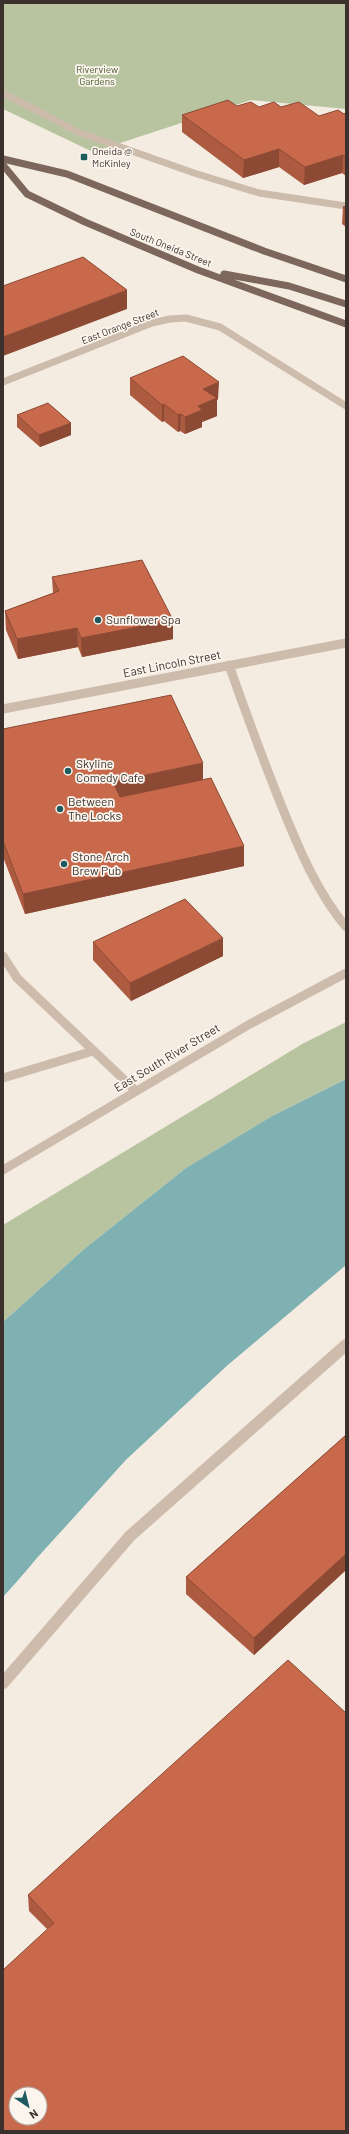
<svg xmlns="http://www.w3.org/2000/svg" width="349" height="2134" font-family="Barlow,sans-serif">
<style>
.green{fill:#b8c4a0}
.water{fill:#7fb0b2}
.pier{fill:#f4ebe1}
.lines{fill:none;stroke-linecap:round;stroke-linejoin:round}
.minor-far2{stroke:#cdbbac;stroke-width:7}
.minor-far1{stroke:#cdbbac;stroke-width:9}
.minor{stroke:#cdbbac;stroke-width:12}
.major{stroke:#7d675c;stroke-width:7}
.wall{fill:#ac5a40}
.shaded-wall{fill:#8c4a34}
.building{fill:#c8694b;stroke:#8c4a34;fill-rule:evenodd}
.poi-dot{fill:#1f5a5e;stroke:#fbf5ee;stroke-width:1.5}
.labels{text-anchor:middle;stroke-width:3.5;stroke-linejoin:round;paint-order:stroke}
.far-park-label{font-size:10px;fill:#4a5a2e;stroke:#fbf5ee}
.far-poi-label{font-size:10px;fill:#3b302b;stroke:#fbf5ee;text-anchor:start}
.far-street-label{font-size:10px;fill:#3b302b;stroke:#fbf5ee}
.poi-label{font-size:12px;fill:#3b302b;stroke:#fbf5ee;text-anchor:start}
.street-label{font-size:12px;fill:#3b302b;stroke:#fbf5ee}
</style>
<rect width="100%" height="100%" fill="#f4ebe1"/>
<path class="green" d="M3 3H346V109L251 100 93 152 3 109Z
M346 1022V1079L272 1116 186 1168 83 1250 3 1322V1225L304 1043Z"/>
<path class="water" d="M346 1079V1269L228 1365 126 1460 3 1597V1322L83 1250 186 1168 272 1116Z"/>
<path class="pier" d="M346 1265V1271L229 1366 128 1461 3 1599 36 1559 126 1460 228 1365Z"/>
<g class="lines">
<path class="minor-far2" d="M3 93 78 132 194 173 259 193 346 206
M3 382 152 323 170 319 186 318 220 327 346 406"/>
<path class="minor-far1" d="M229 665C246 713 263 760 282 807 299 849 317 892 346 927
M3 709 346 643
M3 956 17 978 136 1091
M3 1078 93 1051
M3 1170 250 1024 346 973"/>
<path class="minor" d="M3 1683 130 1536 346 1345"/>
<path class="major" d="M3 159 67 174 264 251 346 279
M3 165 27 194 85 222 198 270 346 324
M224 274 289 286 346 304"/>
</g>
<path class="wall" d="M237 106 259 107H281L319 116 346 113V176L342 173 304 185 279 167 243 178 182 132V115Z
M346 206V227L342 224 343 207Z
M130 378 218 399 217 400V416L202 422V427L185 434 180 431 178 432 164 421 162 422 130 395Z
M17 415 71 423V435L40 447 17 427Z
M52 577 173 639 82 657 78 647 18 659 6 630 5 611 53 593Z
M3 729 203 779 244 846V866L25 914 3 857Z
M93 942 223 956 131 1001 93 960Z
M346 1435V1570L254 1655 186 1594V1577Z
M346 1713 47 1929 29 1911 28 1895Z"/>
<path class="shaded-wall" d="M279 149V167L243 178 244 160Z
M343 155 342 173 304 185 305 167Z
M127 290V309L3 356V337Z
M219 382 218 399 217 400V416L202 422V427L185 434V417L198 406 203 389Z
M164 404V421L162 422V405Z
M181 414 180 431 178 432V415Z
M71 423V435L40 447 39 435Z
M173 620V639L82 657 81 638Z
M77 628 78 647 18 659 17 639Z
M203 763V783L114 801 113 782Z
M244 846V866L25 914 23 894Z
M223 938V956L131 1001 130 983Z
M346 1554V1570L254 1655V1638Z"/>
<path class="building" d="M228 100 237 106 251 102 259 107 274 102 281 107 299 102 319 116 338 110 344 114 346 113V157L343 155 305 167 279 149 244 160 182 115Z
M346 206V209L343 207Z
M83 257 127 290 3 337V286Z
M183 356 219 382 203 389 217 398 198 406 202 410 185 417 181 414 178 415 164 404 162 405 130 378Z
M48 403 71 423 39 435 17 415Z
M142 560 173 620 81 638 77 628 17 639 5 611 59 591 52 577Z
M171 695 203 763 113 782 120 797 211 778 244 846 23 894 3 841V729Z
M185 899 223 938 130 983 93 942Z
M346 1435V1554L254 1638 186 1577Z
M288 1660 346 1713V2131H3V1970L54 1923 28 1895ZM16 2094H40V2118H16Z"/>
<g class="poi-dot">
<rect x="80" y="153" width="8" height="8" rx="2"/>
<circle cx="98" cy="620" r="4"/>
<circle cx="68" cy="771" r="4"/>
<circle cx="60" cy="809" r="4"/>
<circle cx="64" cy="864" r="4"/>
</g>
<g class="labels">
<g class="far-park-label">
<text x="97" y="73">Riverview<tspan x="97" dy="12">Gardens</tspan></text>
</g>
<g class="far-poi-label">
<text x="92" y="155">Oneida @<tspan x="92" dy="12">McKinley</tspan></text>
</g>
<g class="far-street-label">
<text transform="translate(171 247) rotate(22)" y="4">South Oneida Street</text>
<text transform="translate(120 326) rotate(-21)" y="4">East Orange Street</text>
</g>
<g class="poi-label">
<text x="106" y="624">Sunflower Spa</text>
<text x="76" y="768">Skyline<tspan x="76" dy="14">Comedy Cafe</tspan></text>
<text x="68" y="806">Between<tspan x="68" dy="14">The Locks</tspan></text>
<text x="72" y="861">Stone Arch<tspan x="72" dy="14">Brew Pub</tspan></text>
</g>
<g class="street-label">
<text transform="translate(172 664) rotate(-11)" y="4">East Lincoln Street</text>
<text transform="translate(167 1058) rotate(-31)" y="4">East South River Street</text>
</g>
</g>
<rect width="349" height="2134" fill="none" stroke="#3b302b" stroke-width="8"/>
<g transform="translate(28 2106) rotate(145)"><circle r="19" fill="#fbf5ee" stroke="#aea6a0"/>
<path d="M0-3L7 15L0 10L-7 15Z" fill="#1f5a5e"/>
<text y="-6" font-size="11" font-weight="bold" text-anchor="middle" fill="#3b302b">N</text>
</g>
</svg>
